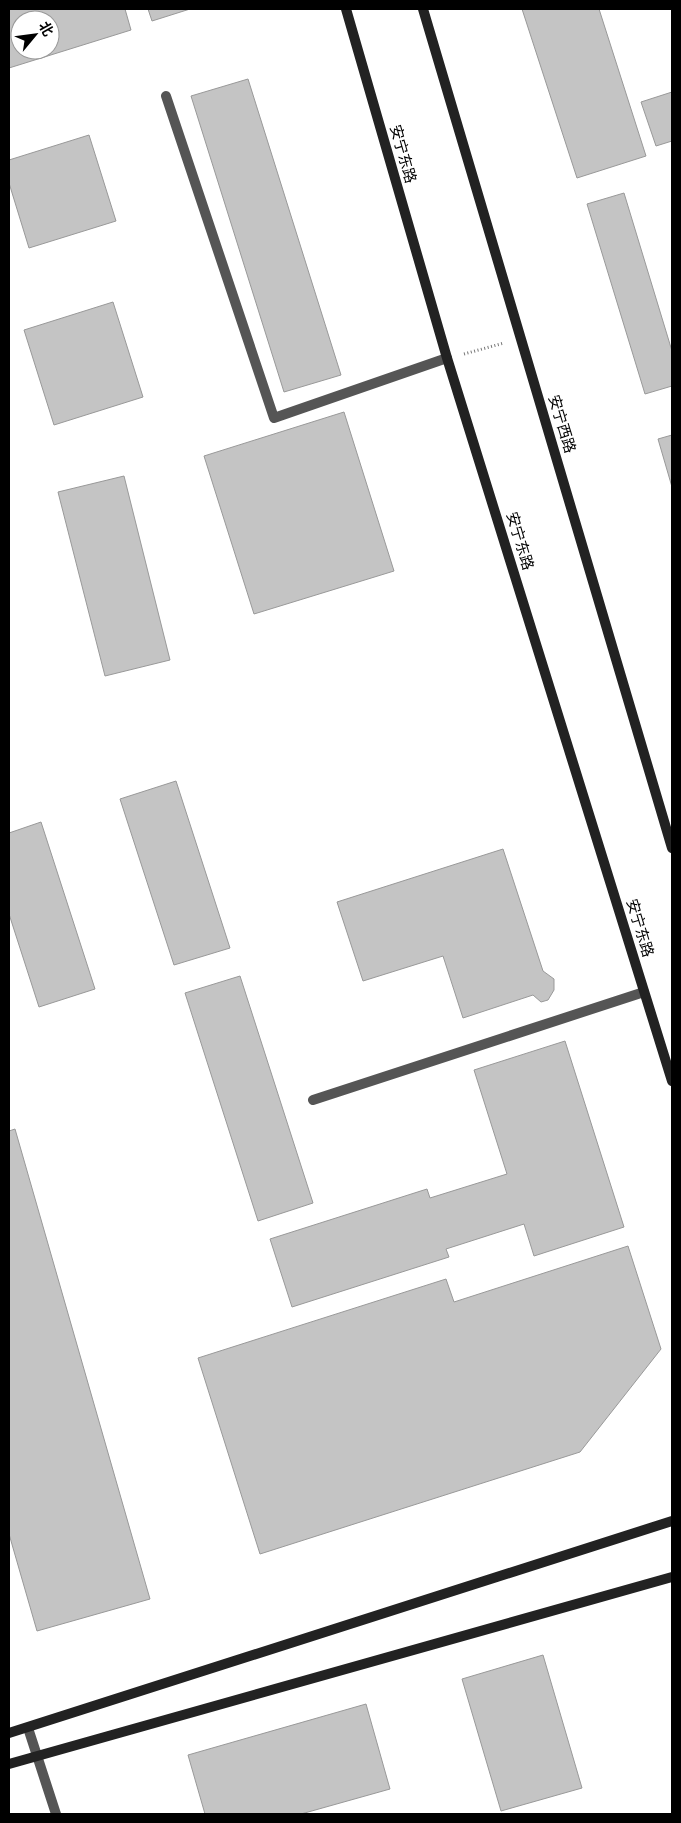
<svg xmlns="http://www.w3.org/2000/svg" width="681" height="1823" font-family="Barlow,'Noto Sans SC',sans-serif">
<style>
.building{fill:#c4c4c4;stroke:#999;fill-rule:evenodd}
.lines{fill:none;stroke-linecap:round;stroke-linejoin:round}
.path{stroke:#777;stroke-width:3;stroke-dasharray:1 2.5;stroke-linecap:butt}
.lane{stroke:#555;stroke-width:10}
.street{stroke:#555;stroke-width:10}
.secondary{stroke:#222;stroke-width:10}
.labels{text-anchor:middle;stroke-width:4;stroke-linejoin:round;paint-order:stroke}
.street-label{font-size:15px;fill:#000;stroke:#fff}
</style>
<rect width="100%" height="100%" fill="#fff"/>
<path class="building" d="M9 9H125L131 30 9 68ZM20 20H50V50H20Z
M148 9H190L152 21Z
M522 9H599L646 156 577 178Z
M248 79 341 375 284 392 191 96Z
M672 92V141L656 146 641 102Z
M89 135 116 221 29 248 9 183V160Z
M624 193 672 351V386L645 394 587 204Z
M113 302 143 397 54 425 24 330Z
M344 412 394 571 254 614 204 456Z
M672 435V487L658 439Z
M124 476 170 660 105 676 58 492Z
M176 781 230 948 174 965 120 799Z
M41 822 95 989 39 1007 9 914V833Z
M503 849 543 971 554 979V990L548 1000 541 1002 533 995 463 1018 443 956 363 981 337 902Z
M240 976 313 1203 258 1221 185 993Z
M565 1041 624 1227 534 1256 524 1224 446 1249 449 1257 292 1307 270 1239 427 1189 430 1198 507 1174 474 1070Z
M15 1129 150 1599 37 1631 9 1534V1131Z
M628 1246 661 1349 580 1452 260 1554 198 1358 446 1279 454 1302Z
M543 1655 582 1788 501 1811 462 1679Z
M366 1704 390 1789 301 1814H205L188 1755Z"/>
<g class="lines">
<path class="path" d="M464 354 504 343"/>
<path class="lane" d="M166 96 274 418 447 358
M313 1100 644 992"/>
<path class="street" d="M28 1728 56 1814"/>
<path class="secondary" d="M346 9 447 358 672 1081
M423 9 672 848
M9 1733 672 1521
M9 1764 672 1577"/>
</g>
<g class="labels">
<g class="street-label">
<text transform="translate(403 154) rotate(74)" y="5">安宁东路</text>
<text transform="translate(562 424) rotate(73)" y="5">安宁西路</text>
<text transform="translate(520 541) rotate(73)" y="5">安宁东路</text>
<text transform="translate(640 928) rotate(73)" y="5">安宁东路</text>
</g>
</g>
<rect width="681" height="1823" fill="none" stroke="#000000" stroke-width="20"/>
<g transform="translate(35 35) rotate(61)"><circle r="24" fill="#ffffff" stroke="#999999"/>
<path d="M0-4L9 19L0 12L-9 19Z" fill="#000000"/>
<text y="-8" font-size="14" font-weight="bold" text-anchor="middle" fill="#000000">北</text>
</g>
</svg>
